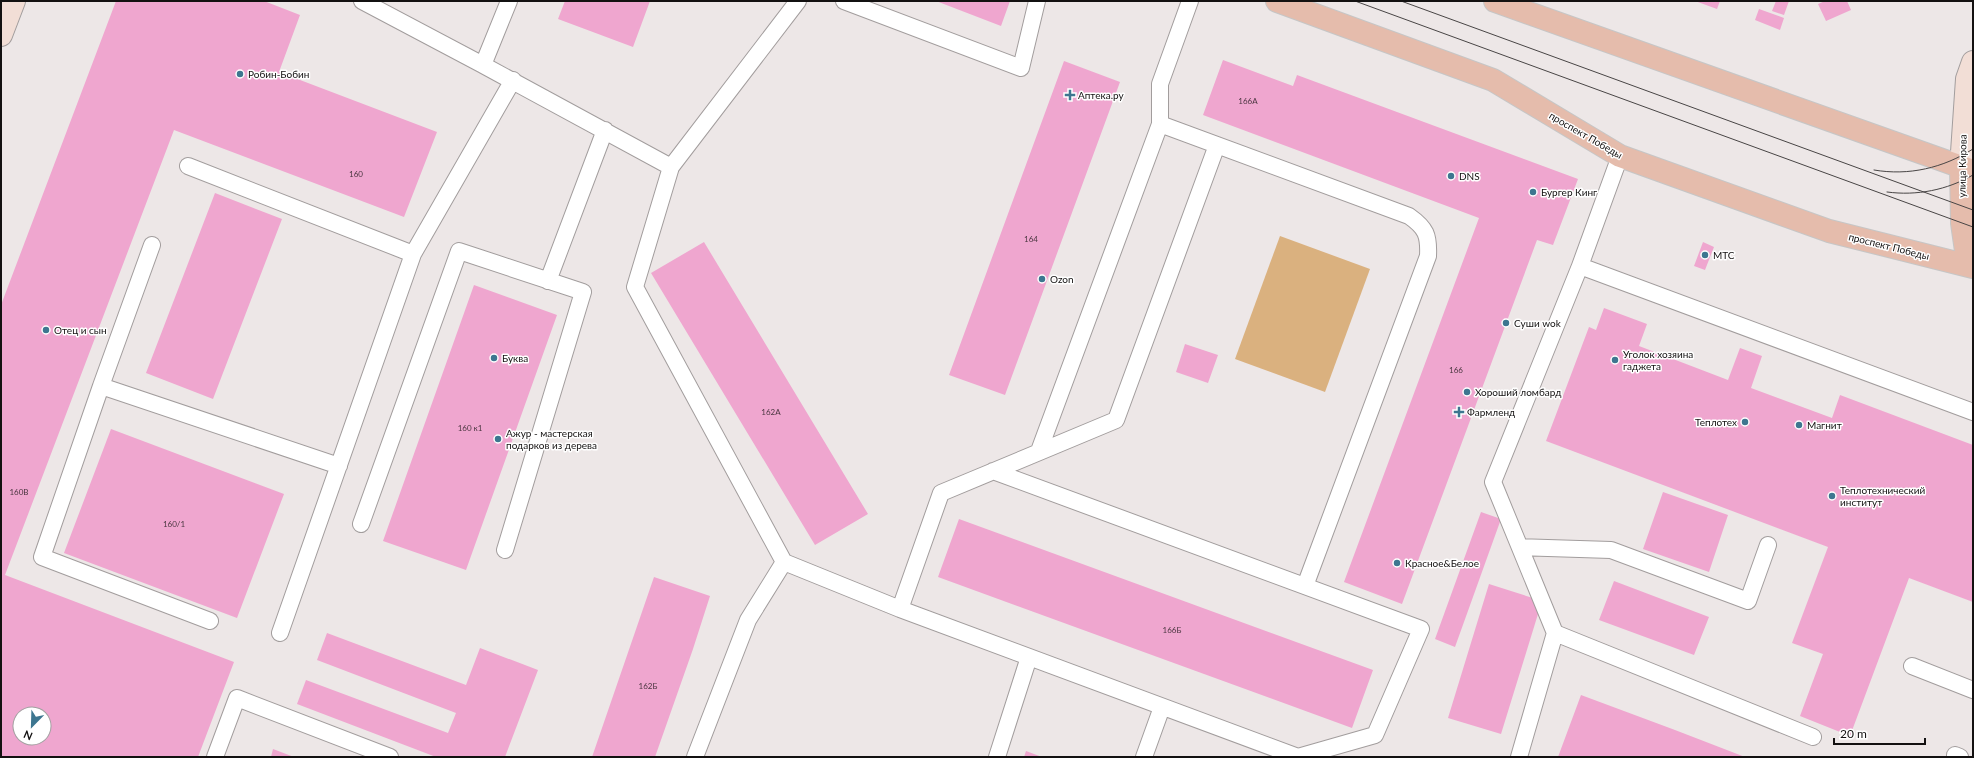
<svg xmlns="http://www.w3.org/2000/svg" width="1974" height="758" font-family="Lato,sans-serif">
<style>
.green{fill:#dab17f}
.building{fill:#efa6cf;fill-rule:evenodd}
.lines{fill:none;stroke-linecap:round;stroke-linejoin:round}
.lane-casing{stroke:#a29d9d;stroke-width:18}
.secondary-casing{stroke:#a29d9d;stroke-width:24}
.primary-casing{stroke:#c6c6c6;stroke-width:24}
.lane{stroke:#fff;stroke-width:16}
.secondary{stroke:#f2ded6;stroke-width:22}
.primary{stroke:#e5bcac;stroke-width:22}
.tram{stroke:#484545;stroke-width:1}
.poi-dot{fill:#3d7690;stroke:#fff;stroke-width:1.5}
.labels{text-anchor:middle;stroke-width:3;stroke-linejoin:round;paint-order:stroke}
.number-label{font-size:8px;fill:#4a3640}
.poi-label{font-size:10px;fill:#131111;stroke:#fff;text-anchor:start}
.street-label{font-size:10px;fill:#131111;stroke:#fff}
</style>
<rect width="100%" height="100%" fill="#ede7e7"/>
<path class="green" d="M1280 236 1370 269 1325 392 1235 359Z"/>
<path class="building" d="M116 1H264L300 15 279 72 437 132 404 217 174 130 5 575 234 662 198 757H1V305ZM20 714H44V738H20Z
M565 1H650L633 47 558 19Z
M936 1H1010L1001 26Z
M1695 1H1720L1717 9Z
M1776 1H1789L1784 15 1772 11Z
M1825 1H1847L1851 10 1826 21 1818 4Z
M1759 9 1784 18 1780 30 1755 20Z
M1223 60 1293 86 1297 75 1578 179 1553 245 1537 240 1402 604 1344 582 1479 218 1203 115Z
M1064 61 1120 82 1005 395 949 375Z
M215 193 282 219 213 399 146 373Z
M704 242 868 514 815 545 651 273Z
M1703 242 1714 247 1705 270 1694 266Z
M474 285 557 315 466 570 383 541Z
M1604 308 1647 324 1639 346 1728 380 1740 348 1762 356 1751 388 1832 418 1840 395 1973 445V602L1909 578 1850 736 1800 716 1823 654 1792 643 1828 547 1546 441 1589 327 1596 330Z
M1185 344 1218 355 1208 383 1176 372Z
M111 429 284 494 237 618 64 553Z
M1663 492 1728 515 1709 572 1643 549Z
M1481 512 1501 519 1455 647 1435 639Z
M959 519 1373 670 1352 728 938 577Z
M654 577 710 596 693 649 655 757H592Z
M1614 581 1709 617 1694 655 1599 620Z
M1489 584 1542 601 1501 734 1448 718Z
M327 633 466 685 480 648 538 670 505 757H436L297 704 306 680 448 733 456 713 317 660Z
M1581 695 1675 730 1745 757H1558Z
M273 749 294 757H271Z
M1026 751 1042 757H1024Z"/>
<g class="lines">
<defs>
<path id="lane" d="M362 1 483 65
M509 1 483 65 671 167 798 1
M844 1 1021 68 1037 1
M1190 1 1160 84V124L1409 216C1426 228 1429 235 1428 256L1305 586
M1620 156 1580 266 1973 412
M188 166 413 254
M671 167 635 287 784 562 900 609 1298 757
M1580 266 1493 482 1555 633 1813 737
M548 281 605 130
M101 386 152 245
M1039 451 1160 124
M993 471 1421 629 1375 735 1298 757
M361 524 459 251 583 292 505 550
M1520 547 1611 550 1748 601 1768 545
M900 609 941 493 1116 420 1217 145
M210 621 42 557 101 386 339 466
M280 633 413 254 513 80
M1912 666 1973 690
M215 757 237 698 390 757
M695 757 748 620 784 562
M997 757 1029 657
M1144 757 1162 707
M1519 757 1555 633
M1955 757V755L1960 757"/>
<path id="secondary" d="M1 35 14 1
M1961 167 1967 79 1973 62"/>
<path id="primary" d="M1277 1 1493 80 1620 156 1829 231 1973 267
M1495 1 1973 171
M1961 167 1962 223 1968 265"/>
</defs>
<use href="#lane" class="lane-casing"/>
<use href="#secondary" class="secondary-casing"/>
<use href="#primary" class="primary-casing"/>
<use href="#lane" class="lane"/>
<use href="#secondary" class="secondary"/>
<use href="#primary" class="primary"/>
<path class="tram" d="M1355 1 1973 227
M1401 1 1973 210
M1874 170C1909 176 1943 168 1973 149
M1887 192C1917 196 1947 190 1973 175"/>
</g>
<g class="poi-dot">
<circle cx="240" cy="74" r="4"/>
<path d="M1068 89h4v4h4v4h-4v4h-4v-4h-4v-4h4z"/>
<circle cx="1451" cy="176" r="4"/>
<circle cx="1533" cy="192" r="4"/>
<circle cx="1705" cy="255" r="4"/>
<circle cx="1042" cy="279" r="4"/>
<circle cx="1506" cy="323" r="4"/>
<circle cx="46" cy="330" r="4"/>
<circle cx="494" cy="358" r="4"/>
<circle cx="1615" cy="360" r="4"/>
<circle cx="1467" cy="392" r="4"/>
<path d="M1457 406h4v4h4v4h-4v4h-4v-4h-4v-4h4z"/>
<circle cx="1745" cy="422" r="4"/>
<circle cx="1799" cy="425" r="4"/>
<circle cx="498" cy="439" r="4"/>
<circle cx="1832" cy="496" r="4"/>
<circle cx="1397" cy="563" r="4"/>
</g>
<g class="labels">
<g class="number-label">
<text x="1248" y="104">166А</text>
<text x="356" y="177">160</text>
<text x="1031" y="242">164</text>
<text x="1456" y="373">166</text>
<text x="771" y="415">162А</text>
<text x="470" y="431">160 к1</text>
<text x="19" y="495">160В</text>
<text x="174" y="527">160/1</text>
<text x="1172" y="633">166Б</text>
<text x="648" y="689">162Б</text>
</g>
<g class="poi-label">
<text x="248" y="78">Робин-Бобин</text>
<text x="1078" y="99">Аптека.ру</text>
<text x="1459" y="180">DNS</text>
<text x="1541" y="196">Бургер Кинг</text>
<text x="1713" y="259">МТС</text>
<text x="1050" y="283">Ozon</text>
<text x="1514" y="327">Суши wok</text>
<text x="54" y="334">Отец и сын</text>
<text x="1623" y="358">Уголок хозяина<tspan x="1623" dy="12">гаджета</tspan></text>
<text x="502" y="362">Буква</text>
<text x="1475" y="396">Хороший ломбард</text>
<text x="1467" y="416">Фармленд</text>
<text x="1737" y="426" text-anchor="end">Теплотех</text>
<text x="1807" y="429">Магнит</text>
<text x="506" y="437">Ажур - мастерская<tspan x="506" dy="12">подарков из дерева</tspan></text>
<text x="1840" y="494">Теплотехнический<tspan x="1840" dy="12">институт</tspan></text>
<text x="1405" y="567">Красное&amp;Белое</text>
</g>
<g class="street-label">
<text transform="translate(1586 135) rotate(30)" y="4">проспект Победы</text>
<text transform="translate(1962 166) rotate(-89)" y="4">улица Кирова</text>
<text transform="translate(1889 246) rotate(14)" y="4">проспект Победы</text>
</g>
</g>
<rect width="1974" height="758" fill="none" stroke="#131111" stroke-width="4"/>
<g transform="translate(32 726) rotate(203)"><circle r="19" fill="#ffffff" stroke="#a1a0a0"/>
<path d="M0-3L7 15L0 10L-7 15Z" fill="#3d7690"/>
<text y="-6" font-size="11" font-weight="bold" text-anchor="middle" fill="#131111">N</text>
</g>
<path d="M1834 738v6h91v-6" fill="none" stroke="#131111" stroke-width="2"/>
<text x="1840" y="738" font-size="12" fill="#131111" stroke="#ffffff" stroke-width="3" paint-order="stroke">20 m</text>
</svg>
